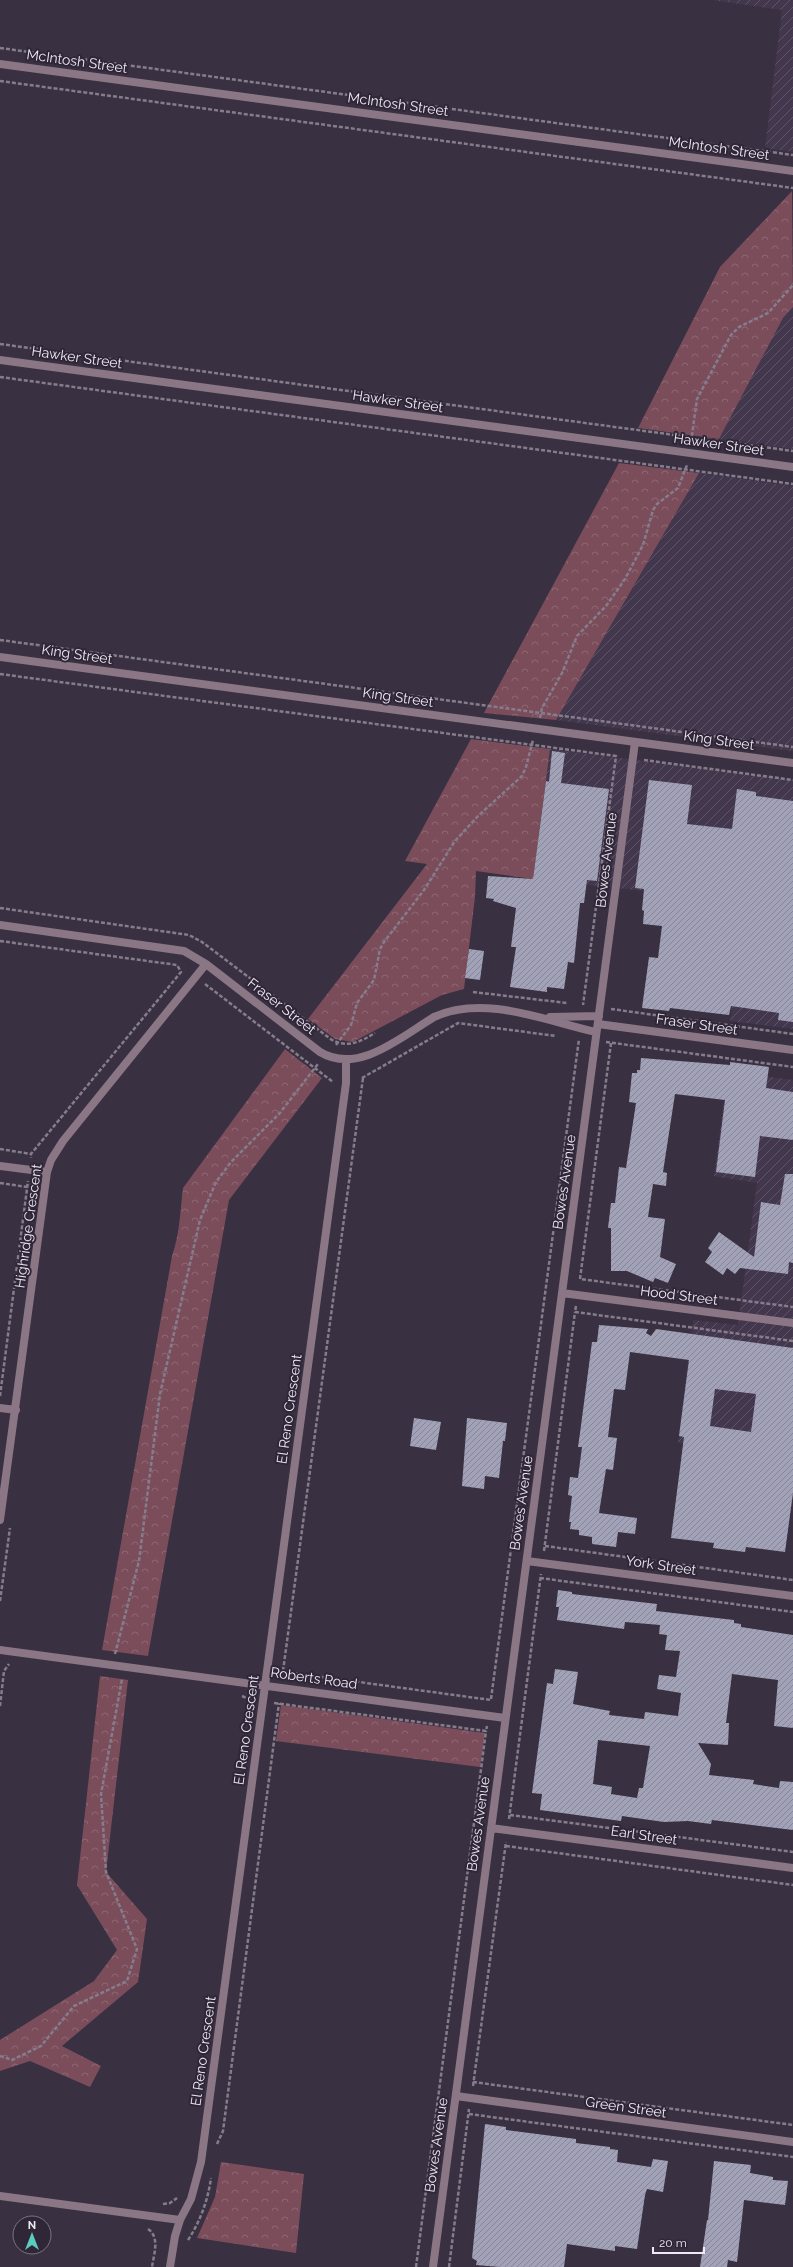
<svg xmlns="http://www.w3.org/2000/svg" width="793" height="2267" font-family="Raleway,sans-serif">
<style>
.industrial{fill:url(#industrial-furrows)}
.forest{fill:url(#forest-crowns)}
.building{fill:url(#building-hatch);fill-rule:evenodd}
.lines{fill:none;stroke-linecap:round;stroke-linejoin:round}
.path{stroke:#857d8c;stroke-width:2.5;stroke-dasharray:4 2;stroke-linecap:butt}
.minor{stroke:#8a7685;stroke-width:8}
.labels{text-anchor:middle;stroke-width:4;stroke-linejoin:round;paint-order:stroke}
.street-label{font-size:14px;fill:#efe9f4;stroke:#2f2637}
</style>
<defs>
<pattern id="industrial-furrows" width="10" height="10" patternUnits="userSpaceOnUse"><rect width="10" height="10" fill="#43374e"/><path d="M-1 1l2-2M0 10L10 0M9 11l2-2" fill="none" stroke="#5e5468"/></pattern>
<pattern id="forest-crowns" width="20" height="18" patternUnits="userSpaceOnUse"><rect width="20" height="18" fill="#7b4d5b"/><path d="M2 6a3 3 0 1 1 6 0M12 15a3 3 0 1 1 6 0" fill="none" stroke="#8e6773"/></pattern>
<pattern id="building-hatch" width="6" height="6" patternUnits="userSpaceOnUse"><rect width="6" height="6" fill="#a1a2b8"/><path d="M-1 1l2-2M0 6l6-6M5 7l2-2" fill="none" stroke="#868697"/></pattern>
</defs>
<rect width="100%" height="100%" fill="#393041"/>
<path class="industrial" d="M712 0H793V152L765 148 782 10Z
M793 307V449L719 439 783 318Z
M699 473 793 486V751L556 720Z
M550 749 793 780V1029L730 1021 747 902 533 879Z
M728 1071 793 1080V1460L678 1443 693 1320 738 1325 757 1183 714 1176Z"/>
<path class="forest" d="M792 191 793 307 783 318 719 439 638 428 720 267Z
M619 463 699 473 556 720 484 713Z
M471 739 550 749 533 879 476 871 475 897 464 989 442 995 353 1042 335 1039 308 1019 427 864 405 861Z
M285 1049 322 1078 229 1200 148 1656 102 1650 172 1256C180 1233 180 1212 183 1188Z
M100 1676 128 1680 106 1872 147 1919 138 1982 62 2046 101 2066 90 2087 30 2061 0 2071V2040L94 1981 117 1950 77 1885Z
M281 1705 485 1733 480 1767 276 1741Z
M221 2162 304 2174 296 2253 197 2238 215 2197Z"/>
<path class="building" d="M552 751 565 753 561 783 609 789 597 881 587 880 584 903H580L574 963 568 962 564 989 547 987V992L510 987 516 947H511L516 908 493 901 494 899 486 898 488 876 533 879 546 781 549 782Z
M649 780 692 785 687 824 732 829 737 789 756 792V796L793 801V1022L778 1020 779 1013 731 1006 729 1015 670 1008 669 1011 642 1008 649 957 658 958 662 926 643 924 644 911 642 910 644 889 635 888Z
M469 949 484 951 480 980 465 978Z
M641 1058 730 1065V1062L769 1067 766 1088 793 1092V1140L760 1136 755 1177 716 1172 725 1100 675 1094 663 1172 667 1173 666 1186 653 1184 648 1217 665 1219 660 1257 676 1264 668 1283 655 1278 653 1282 627 1271H611V1228H608L611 1203H615L619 1167 626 1168 636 1103 629 1102 632 1073H637V1070H640Z
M785 1174H793V1263L789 1262 788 1274 740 1268 735 1274 727 1268 723 1275 705 1262 712 1252 708 1248 719 1232 754 1257 761 1202 780 1205Z
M599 1325 648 1329 646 1333 651 1336 656 1329 793 1348V1493L785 1552 746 1547 745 1552 713 1548 714 1543 671 1538 684 1437 679 1436 689 1360 630 1352 625 1390 614 1389 608 1437 617 1438 613 1470 606 1469 599 1513 637 1518 635 1534 618 1532 616 1547 592 1544V1537L579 1535V1530L570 1529 571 1522H569L572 1496 568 1495 570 1477 578 1478 582 1447H578L580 1433 592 1342H597ZM715 1389 756 1394 751 1432 710 1426Z
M414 1418 441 1422 436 1450 410 1446Z
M467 1418 507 1423 505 1441H503L499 1478 485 1476 484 1489 462 1486Z
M558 1590 572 1592V1594L657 1604 656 1611 734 1620V1623L741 1624V1627L793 1635V1728L774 1726 778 1680 732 1674 726 1723H729L728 1745 698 1743 711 1764 709 1775 754 1780 753 1784 779 1788 780 1781 793 1782V1830L712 1820 711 1824 688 1821 664 1822 622 1816 621 1821 540 1810 542 1794 532 1793 547 1683 553 1684 555 1669 578 1672 573 1704 610 1711 609 1715 644 1719 645 1712 678 1716 681 1693 657 1689 659 1675 676 1677 680 1651 665 1650 667 1635 659 1634 660 1625 625 1622 624 1629 557 1620 559 1607H556ZM598 1740 650 1746 643 1788H639L637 1798 611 1794 612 1787 593 1784Z
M485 2124 506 2127V2130L576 2139V2143L610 2147V2149L618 2150 617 2162 651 2167 653 2159 668 2161 663 2192 647 2189 645 2195 637 2249 615 2246V2251L567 2244 564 2267H500L476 2265 477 2261 472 2258Z
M714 2161 751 2165 750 2173 773 2177V2180L788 2181 785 2205 744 2200 737 2262 728 2260 727 2267H700L707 2220H708Z"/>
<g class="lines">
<path class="path" d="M0 48 793 155
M0 81 793 188
M0 344 793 451
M0 377 793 484
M691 442 697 399 731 335 739 327 768 313 793 285
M0 640 793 747
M0 674 616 756 583 1005
M540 718 542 708 562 673 577 636 606 606 625 579 643 545 653 510 657 504 678 488 687 465
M644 760 793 780
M0 908 189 935 202 942 332 1040C348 1048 360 1042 375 1033
M0 941 177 965 181 972 31 1154V1158
M205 984 333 1082
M473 992 567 1003
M611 1009 793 1034
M606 1042 793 1067
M611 1043 580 1279 793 1307
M336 1045 351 1025 357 1003 374 980 380 949 384 942 424 890 455 841 478 816 522 776 526 767 533 740
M362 1078 458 1023 556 1036
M0 1149 31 1154
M0 1183 27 1187
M576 1306 575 1312 793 1341
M0 1396 28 1181
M545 1546 793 1580
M544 1551 575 1312
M540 1578 793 1612
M0 1601 10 1528
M115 1654 139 1561 160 1394 200 1220 216 1182 231 1162 279 1114 318 1064
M278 1671 491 1700
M283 1671 363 1078
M242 1696 251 1700
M491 1699 579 1039
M274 1703 486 1731 487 1726
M0 1706 4 1671 9 1664
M510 1815 793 1852
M509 1819 541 1574
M506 1846 793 1885
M0 2056 12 2060 41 2046 74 2006 127 1981 137 1949 106 1872 101 1794 122 1679
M473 2082 793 2125
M473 2086 506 1842
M469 2114 793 2157
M217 2144 223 2131 279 1703
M163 2204 170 2203 177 2198
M148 2229C160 2237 154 2254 152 2267
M188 2240C200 2222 208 2200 211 2178
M416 2267 486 1731
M449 2267 469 2109"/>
<path class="minor" d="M0 64 793 171
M0 360 793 467
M0 657 793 763
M0 925 184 951 206 964 320 1052C358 1075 401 1037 434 1017 485 994 546 1021 596 1032
M550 1017 599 1016
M598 1024 793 1050
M0 1166 47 1172
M562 1293 793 1323
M0 1408 16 1410
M0 1520 47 1172 51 1160 63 1141 206 964
M527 1561 793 1596
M0 1650 505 1718
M491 1828 793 1868
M456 2096 793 2142
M0 2196 180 2220
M170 2267 175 2236 180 2220 191 2199 201 2162 346 1083V1061
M433 2267 635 742"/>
</g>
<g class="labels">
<g class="street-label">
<text transform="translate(77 61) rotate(8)" y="5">McIntosh Street</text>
<text transform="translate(398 104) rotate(8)" y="5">McIntosh Street</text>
<text transform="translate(719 148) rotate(8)" y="5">McIntosh Street</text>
<text transform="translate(77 357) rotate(8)" y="5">Hawker Street</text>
<text transform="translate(398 401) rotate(8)" y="5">Hawker Street</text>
<text transform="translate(719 444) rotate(8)" y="5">Hawker Street</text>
<text transform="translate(77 654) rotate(8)" y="5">King Street</text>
<text transform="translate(398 697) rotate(8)" y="5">King Street</text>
<text transform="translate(719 740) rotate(8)" y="5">King Street</text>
<text transform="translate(606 860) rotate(-83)" y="5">Bowes Avenue</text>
<text transform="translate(282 1006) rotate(38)" y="5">Fraser Street</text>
<text transform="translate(697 1024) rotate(8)" y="5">Fraser Street</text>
<text transform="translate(564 1182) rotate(-82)" y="5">Bowes Avenue</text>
<text transform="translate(28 1226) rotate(-82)" y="5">Highridge Crescent</text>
<text transform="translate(679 1295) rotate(7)" y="5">Hood Street</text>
<text transform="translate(289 1409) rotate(-82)" y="5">El Reno Crescent</text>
<text transform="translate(521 1503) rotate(-82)" y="5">Bowes Avenue</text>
<text transform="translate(661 1565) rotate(8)" y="5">York Street</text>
<text transform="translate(314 1678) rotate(8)" y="5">Roberts Road</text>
<text transform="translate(246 1730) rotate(-82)" y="5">El Reno Crescent</text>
<text transform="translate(478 1824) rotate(-82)" y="5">Bowes Avenue</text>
<text transform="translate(644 1835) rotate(8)" y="5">Earl Street</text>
<text transform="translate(203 2051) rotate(-82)" y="5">El Reno Crescent</text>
<text transform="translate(626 2107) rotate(8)" y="5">Green Street</text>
<text transform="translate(436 2145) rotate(-82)" y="5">Bowes Avenue</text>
</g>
</g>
<g transform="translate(32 2235)"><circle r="19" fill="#2f2637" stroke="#7c7483"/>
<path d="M0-3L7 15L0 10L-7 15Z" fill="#5acebd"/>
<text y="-6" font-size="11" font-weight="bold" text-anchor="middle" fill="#efe9f4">N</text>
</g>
<path d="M653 2247v6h51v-6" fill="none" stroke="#efe9f4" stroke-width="2"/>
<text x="659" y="2247" font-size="12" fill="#efe9f4" stroke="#2f2637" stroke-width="3" paint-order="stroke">20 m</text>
</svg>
